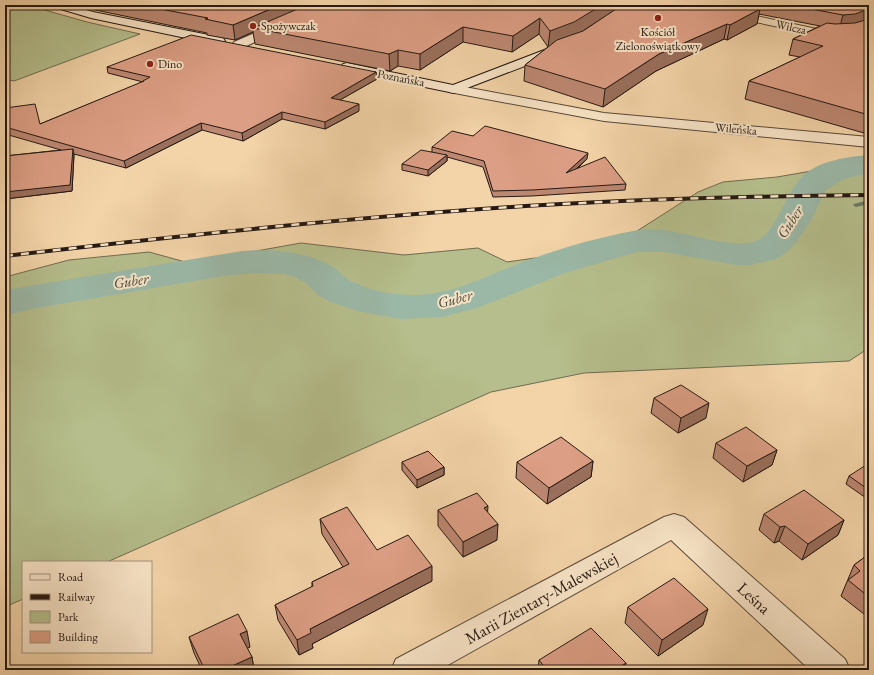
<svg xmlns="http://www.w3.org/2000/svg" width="874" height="675" font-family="'EB Garamond',serif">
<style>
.green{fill:#b5be8c;stroke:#6e6c50}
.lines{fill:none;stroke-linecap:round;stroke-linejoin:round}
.stream{fill:#6c786c;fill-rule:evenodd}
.river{fill:#9bb8a7;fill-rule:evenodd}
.street-casing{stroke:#594838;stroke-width:2}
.secondary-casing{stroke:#261913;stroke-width:2}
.street{fill:#f7e3c6;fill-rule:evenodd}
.secondary{fill:#f7e3c6;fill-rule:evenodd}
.rail-casing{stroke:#261913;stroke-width:4}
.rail{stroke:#f7e3c6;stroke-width:2.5;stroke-dasharray:8;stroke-linecap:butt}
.wall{fill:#bd8872;stroke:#261913}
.shaded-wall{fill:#9a6f5c;stroke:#261913}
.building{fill:#dc9e84;stroke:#261913}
.poi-dot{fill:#8f2418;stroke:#f7e3c6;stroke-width:1.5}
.labels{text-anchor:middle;stroke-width:4;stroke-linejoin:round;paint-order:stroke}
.far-poi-label{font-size:12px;fill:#261913;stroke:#f7e3c6;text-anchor:start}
.far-street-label{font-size:12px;fill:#261913;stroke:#f7e3c6}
.water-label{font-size:15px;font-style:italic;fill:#49493f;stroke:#f7e3c6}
.near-street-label{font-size:17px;fill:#261913;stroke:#f7e3c6}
</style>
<rect width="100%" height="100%" fill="#f3d4a8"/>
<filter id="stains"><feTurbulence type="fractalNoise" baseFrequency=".005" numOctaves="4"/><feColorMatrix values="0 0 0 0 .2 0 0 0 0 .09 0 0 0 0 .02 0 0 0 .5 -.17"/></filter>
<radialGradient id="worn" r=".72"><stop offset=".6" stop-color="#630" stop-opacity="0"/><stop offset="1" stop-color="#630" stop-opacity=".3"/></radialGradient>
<path class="green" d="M5 5H27L87 22 140 34 14 81 5 79Z
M869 161V348L849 361 584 373 491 392 107 562H23V599L5 607V277L69 260 149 252 189 263 301 243 404 255 478 248 507 262 612 247 698 192 723 182 777 177Z"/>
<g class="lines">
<path class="stream" d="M869 200V204L856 207 853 205 854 204Z
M793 216 805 217 808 219 805 221 791 219V217Z"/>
<path class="river" d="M869 155V173L844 179 826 190 810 222 795 244 783 255 776 259 750 265H736L664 252H637L568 272 477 308 441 317 401 319 358 311 331 302 318 295 306 283 295 277 284 274 266 273 230 275 31 309 5 316V291L11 289 242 251C270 249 298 251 324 262 334 266 340 274 349 280 369 291 392 295 415 295 453 295 488 275 523 262 558 249 596 238 633 231 673 223 710 247 749 243 776 240 785 191 804 175 821 160 848 157 869 155Z"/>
<defs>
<path id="street" d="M319 5H333L332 7 242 48H234L232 45 234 42Z
M684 5H704L831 32 851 30 869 24V31L851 37 831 38 689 8Z
M454 85 604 113 869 137V147L604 121 449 92 447 89 449 86Z
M674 514 684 517 845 659 850 670H810L671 540 439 670H391L396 659 664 517Z"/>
<path id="secondary" d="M53 5H69L93 12 219 37 223 38 225 41 223 44 219 45 91 18 54 7Z
M560 44 564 45 566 48 564 51 454 93 347 71 343 70 341 67 343 64 347 63 453 85Z"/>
</defs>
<use href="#street" class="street-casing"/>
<use href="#secondary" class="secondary-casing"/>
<use href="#street" class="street"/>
<use href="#secondary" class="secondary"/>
<defs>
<path id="rail" d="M5 256C184 235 363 216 543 205 651 199 760 196 869 195"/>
</defs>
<use href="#rail" class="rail-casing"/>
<use href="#rail" class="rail"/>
</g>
<path class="wall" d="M71 5H869V130L864 133 745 99 749 81 800 57 789 55 793 39 820 26 759 14 757 24 727 40 724 39 656 71 603 107 524 81 525 65 548 47 539 34 512 52 463 42 420 70 398 66 390 71 255 44 253 32 235 40 207 35V33Z
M107 67 376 72 377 79 340 100 359 111 325 129 282 119 243 141 202 130 126 168 74 154 72 191 5 199V156L61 150 5 134V108L40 124 143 82 108 73Z
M473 136 587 159 577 169 626 184 625 190 532 196 493 197 483 167 447 157V161L428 176 402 170V164L432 152V147Z
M654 398 706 418 678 433 651 413Z
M716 443 777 450 772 465 743 482 713 458Z
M593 461 591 477 547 504 516 478 517 462Z
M402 462 444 467V475L417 488 402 470Z
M869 467V500L846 484 849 476Z
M438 510 497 540 463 557 438 526Z
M764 514 844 520 838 535 802 560 779 541 774 543 759 530Z
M320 519 432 581 312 644 313 648 299 655 278 620 275 605 312 587V582L343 567 322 534Z
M869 554V618L841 596 854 565Z
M628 607 703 625 658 656 625 623Z
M189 637 250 647 247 648 252 657 254 670H202L194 653Z
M539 660 626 663 624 670H538Z"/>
<path class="shaded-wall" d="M280 5H315L253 28V32L235 40 233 25Z
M602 5H623L572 38 548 47 550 31Z
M760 9 757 24 727 40 730 25Z
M869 9V21L839 30 843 15Z
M540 18 539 34 512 52 513 36Z
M727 24 724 39 656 71 603 107 605 89 659 54Z
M463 27V42L420 70V54Z
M398 50V66L390 71 389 54Z
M376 72 377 79 331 105V98Z
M359 104V111L325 129V122Z
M282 112V119L243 141 242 133Z
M869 117V130L864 133Z
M201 123 202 130 126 168 124 161Z
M73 149 74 155 72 191 5 199V192Z
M588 153 587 159 565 179 566 173Z
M447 155V161L428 176V170Z
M709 403 706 418 678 433 681 418Z
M777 450 772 465 743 482 747 466Z
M593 461 591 477 547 504 549 488Z
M444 467V475L417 488V480Z
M488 506 487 521 484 508Z
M844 520 838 535 802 560 808 544Z
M498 524 497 540 463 557V542Z
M785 526 779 541 774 543 780 527Z
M432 566V581L312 644 313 648 299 655 297 640 310 629Z
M708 609 703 625 658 656 662 640Z
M247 631 250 647 244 650 240 634Z
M252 657 254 670H223Z
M626 663 624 670H615Z"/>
<path class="building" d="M139 5H280L233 25 205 19 208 18Z
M307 5H602L574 22 550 31 540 18 513 36 463 27 420 54 398 50 389 54 253 28Z
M622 5H739L760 9 730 25 727 24 659 54 605 89 525 65 557 40 583 31Z
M790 5H869V9L855 14 843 15Z
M869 19V115L749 81 823 46 793 39 827 23 835 24 855 23Z
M191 35 376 72 331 98 359 104 325 122 282 112 242 133 201 123 124 161 5 127V108L35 104 40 124 144 81H143L150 77 107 67Z
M485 126 588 153 566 173 605 157 626 184 532 190 493 191 484 161 432 147 452 131 473 136Z
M73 149 70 185 5 192V156Z
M421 150 447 155 428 170 402 164Z
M681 385 709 403 681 418 654 398Z
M746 427 777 450 747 466 716 443Z
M561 437 593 461 549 488 517 462Z
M428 451 444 467 417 480 402 462Z
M866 465 869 467V490L849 476Z
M804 490 844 520 808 544 785 526 780 527 764 514Z
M477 493 488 506 484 508 498 524 463 542 438 510Z
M347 507 377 550 408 535 432 566 310 629 311 633 297 640 275 605 313 586 312 582 349 564 320 519Z
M869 554V597L848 580 860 571 854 565Z
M674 578 708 609 662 640 628 607Z
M238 614 247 631 240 634 252 657 223 670H205L189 637Z
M591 628 626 663 615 670H547L539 660Z"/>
<g class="poi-dot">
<circle cx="658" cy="18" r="4"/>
<circle cx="253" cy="26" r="4"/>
<circle cx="150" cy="64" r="4"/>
</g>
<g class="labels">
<g class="far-poi-label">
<text x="261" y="30">Spożywczak</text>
<text x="658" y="36" text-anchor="middle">Kościół<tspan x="658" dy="14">Zielonoświątkowy</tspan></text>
<text x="158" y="68">Dino</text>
</g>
<g class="far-street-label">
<text transform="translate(791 27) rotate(12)" y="4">Wilcza</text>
<text transform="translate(401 78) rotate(11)" y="4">Poznańska</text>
<text transform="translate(736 129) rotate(5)" y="4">Wileńska</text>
</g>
<g class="water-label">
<text transform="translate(790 222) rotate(-57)" y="5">Guber</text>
<text transform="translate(131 281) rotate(-9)" y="5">Guber</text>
<text transform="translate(455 299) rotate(-15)" y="5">Guber</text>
</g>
<g class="near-street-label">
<text transform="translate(541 598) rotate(-29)" y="6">Marii Zientary-Malewskiej</text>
<text transform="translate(754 598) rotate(42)" y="6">Leśna</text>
</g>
</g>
<rect width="874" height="675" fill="none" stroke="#f3d4a8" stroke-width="20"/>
<rect x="6" y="6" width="862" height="663" fill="none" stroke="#261913" stroke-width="2"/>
<rect x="10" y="10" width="854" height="655" fill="none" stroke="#261913"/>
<rect x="22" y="561" width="130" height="92" fill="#f7e3c6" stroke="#a3927e"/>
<rect x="30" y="574" width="20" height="6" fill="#f7e3c6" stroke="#a3927e"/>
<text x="58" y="581" font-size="12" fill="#261913">Road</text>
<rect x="30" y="594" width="20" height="6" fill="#261913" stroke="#a3927e"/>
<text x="58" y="601" font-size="12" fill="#261913">Railway</text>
<rect x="30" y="611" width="20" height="12" fill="#b5be8c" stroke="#a3927e"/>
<text x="58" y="621" font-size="12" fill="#261913">Park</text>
<rect x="30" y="631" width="20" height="12" fill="#dc9e84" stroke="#a3927e"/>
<text x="58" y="641" font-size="12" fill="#261913">Building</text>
<rect width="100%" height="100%" filter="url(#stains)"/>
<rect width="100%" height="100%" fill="url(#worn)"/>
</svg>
